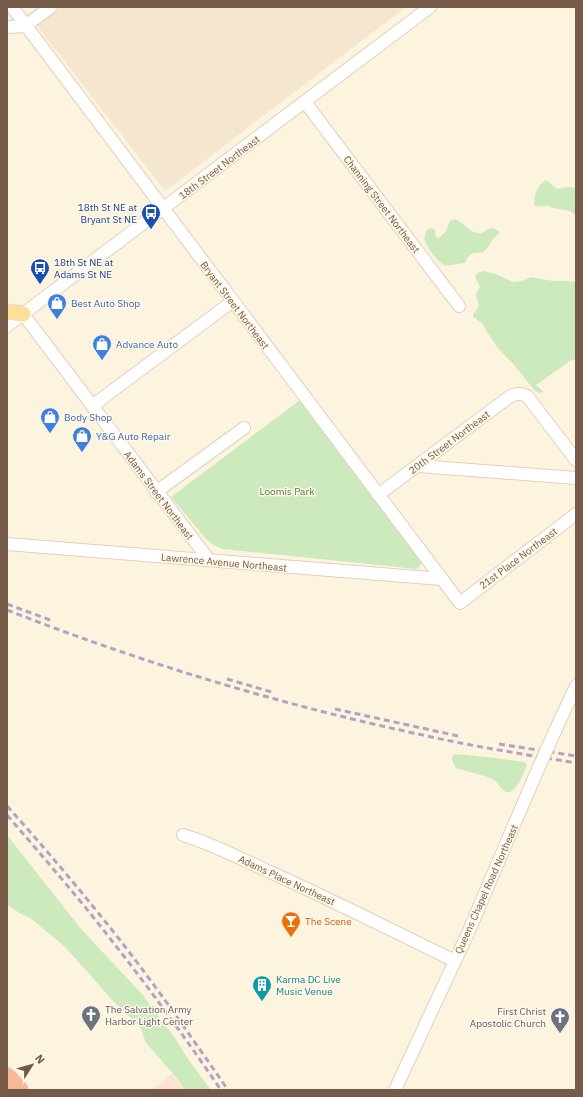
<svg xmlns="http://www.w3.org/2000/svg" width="583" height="1097" font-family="'IBM Plex Sans',sans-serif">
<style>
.residential{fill:#f4e6cf}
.commercial{fill:#fde3d4}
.green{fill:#cdeabf}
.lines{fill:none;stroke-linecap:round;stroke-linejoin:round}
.minor-casing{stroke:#e1d0bc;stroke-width:14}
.major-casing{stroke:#ded7d3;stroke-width:17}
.highway-casing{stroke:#ded7d3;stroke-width:20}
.minor{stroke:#fff;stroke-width:12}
.major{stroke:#fddf97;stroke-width:15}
.highway{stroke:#f9b795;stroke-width:18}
.rail{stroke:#b7a0c5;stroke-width:3;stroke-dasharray:6 4;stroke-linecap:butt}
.minor-bridge-casing{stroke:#e1d0bc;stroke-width:14;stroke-linecap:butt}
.minor-bridge{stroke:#fff;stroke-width:12}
.labels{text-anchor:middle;stroke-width:3;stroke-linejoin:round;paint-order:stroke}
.street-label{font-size:10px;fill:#745a47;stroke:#fff7e7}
.transit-label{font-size:10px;fill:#164399;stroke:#fff7e7;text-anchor:end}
.shop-label{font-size:10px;fill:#366cbe;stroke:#fff7e7;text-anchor:start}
.park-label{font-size:10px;fill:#4c7a3f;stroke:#fff7e7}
.food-label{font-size:10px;fill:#c56008;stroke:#fff7e7;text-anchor:start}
.culture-label{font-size:10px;fill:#0d838f;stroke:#fff7e7;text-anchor:start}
.worship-label{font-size:10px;fill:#5b616d;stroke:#fff7e7;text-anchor:start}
</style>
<rect width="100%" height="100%" fill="#fdf4e0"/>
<path class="residential" d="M38 7H406L165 191 28 14Z"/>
<path class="commercial" d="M172 1074 184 1090H151Z"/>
<path class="green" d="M546 180 557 189 567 187 576 188V217C573 209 565 211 558 209 555 209 552 207 548 206 543 206 539 207 535 206 532 198 538 184 546 180Z
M455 219C463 222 468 231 477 233 486 235 488 222 500 232 498 235 495 236 493 239 489 245 488 249 482 253 472 252 469 253 465 263L445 266C439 263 427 248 425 241 424 237 425 232 428 229L433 228 435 230 436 237 439 238 446 231 450 221Z
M483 271 496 274 513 282 522 281 531 277 553 281H567L576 282V359L570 361 536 385 544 392 539 393 535 391 514 365 497 347 487 332 482 323 473 317V314L479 306C478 296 472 298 480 287 477 279 470 274 483 271Z
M300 400 421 562V565L417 569 222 549 212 544 207 540 171 497Z
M455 754 487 757 525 762 527 765C524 772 515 800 503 790 499 787 497 781 492 779 482 774 467 772 456 768L453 763 452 757Z
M7 835 81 929 142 994 175 1038 190 1062 211 1090H185L174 1075 146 1043 141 1029 137 1024 113 1001 92 977 63 945 30 918 21 914 7 905Z"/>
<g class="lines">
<defs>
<path id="minor" d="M12 7 460 603 576 514
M7 27 25 26 51 7
M305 102 459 306
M23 314 209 560
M7 326 430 7
M92 406 233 301
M418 466 576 478
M156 492 244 428
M378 495 509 397C516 393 520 393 527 396L576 460
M7 544 442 579
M555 731 576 686
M183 835C213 844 241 859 270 872 332 900 393 931 455 961
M395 1090 468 933 535 776"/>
<path id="major" d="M7 312 23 314"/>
<path id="highway" d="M7 1077 19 1090"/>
</defs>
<use href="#minor" class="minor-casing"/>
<use href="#major" class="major-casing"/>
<use href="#highway" class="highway-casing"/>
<use href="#minor" class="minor"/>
<use href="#major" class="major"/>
<use href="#highway" class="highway"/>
<path class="rail" d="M7 604 50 620
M7 610C140 662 278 704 418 734 470 746 523 754 576 763
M227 679 275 693
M335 709 458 736
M499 744 576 756
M7 806C45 848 81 891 116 935 156 986 192 1038 228 1090
M7 815C43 857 79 898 112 941 150 989 186 1039 221 1090"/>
<defs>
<path id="minor-bridge" d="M535 776 555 731"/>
</defs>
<use href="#minor-bridge" class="minor-bridge-casing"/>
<use href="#minor-bridge" class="minor-bridge"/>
</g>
<defs>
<symbol id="bus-pin" viewBox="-11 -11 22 30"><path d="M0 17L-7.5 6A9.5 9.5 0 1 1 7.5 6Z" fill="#1a4fb4" stroke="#fff7e7"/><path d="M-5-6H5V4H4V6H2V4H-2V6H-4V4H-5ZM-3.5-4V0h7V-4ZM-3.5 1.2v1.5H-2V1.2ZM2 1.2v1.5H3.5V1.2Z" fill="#fff"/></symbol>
<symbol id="shop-pin" viewBox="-11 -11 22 30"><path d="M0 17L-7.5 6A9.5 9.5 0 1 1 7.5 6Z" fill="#3f7fe0" stroke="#fff7e7"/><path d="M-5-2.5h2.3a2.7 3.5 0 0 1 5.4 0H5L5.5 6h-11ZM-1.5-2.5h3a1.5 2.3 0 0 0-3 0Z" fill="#fff"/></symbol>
<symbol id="bar-pin" viewBox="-11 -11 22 30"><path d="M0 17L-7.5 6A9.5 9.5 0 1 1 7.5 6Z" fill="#e8710a" stroke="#fff7e7"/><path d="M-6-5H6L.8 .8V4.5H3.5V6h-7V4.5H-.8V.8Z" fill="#fff"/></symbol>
<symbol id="building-pin" viewBox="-11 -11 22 30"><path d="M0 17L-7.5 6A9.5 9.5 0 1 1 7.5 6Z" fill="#0f9aa8" stroke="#fff7e7"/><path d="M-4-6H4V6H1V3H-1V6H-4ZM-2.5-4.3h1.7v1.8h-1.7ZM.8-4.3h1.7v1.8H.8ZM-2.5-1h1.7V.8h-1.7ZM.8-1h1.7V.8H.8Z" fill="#fff"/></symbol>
<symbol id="church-pin" viewBox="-11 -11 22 30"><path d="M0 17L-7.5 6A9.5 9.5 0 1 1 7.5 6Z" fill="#6b7280" stroke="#fff7e7"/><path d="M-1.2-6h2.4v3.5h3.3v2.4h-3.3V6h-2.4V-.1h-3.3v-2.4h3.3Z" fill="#fff"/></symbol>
</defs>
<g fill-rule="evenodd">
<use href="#bus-pin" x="140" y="202" width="22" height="30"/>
<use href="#bus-pin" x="29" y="257" width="22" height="30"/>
<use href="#shop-pin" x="46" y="292" width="22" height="30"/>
<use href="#shop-pin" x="91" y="333" width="22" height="30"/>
<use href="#shop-pin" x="39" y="406" width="22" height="30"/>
<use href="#shop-pin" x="71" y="425" width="22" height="30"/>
<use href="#bar-pin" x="280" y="910" width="22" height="30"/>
<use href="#building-pin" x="251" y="974" width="22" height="30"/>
<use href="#church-pin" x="80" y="1004" width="22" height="30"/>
<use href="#church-pin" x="549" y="1006" width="22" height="30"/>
</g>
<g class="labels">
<g class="street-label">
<text transform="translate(219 167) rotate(-37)" y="4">18th Street Northeast</text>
<text transform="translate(382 204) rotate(53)" y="4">Channing Street Northeast</text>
<text transform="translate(235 305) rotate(53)" y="4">Bryant Street Northeast</text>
<text transform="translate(449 442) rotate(-37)" y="4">20th Street Northeast</text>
<text transform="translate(159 495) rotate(53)" y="4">Adams Street Northeast</text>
<text transform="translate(518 558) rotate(-37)" y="4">21st Place Northeast</text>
<text transform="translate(224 562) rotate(5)" y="4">Lawrence Avenue Northeast</text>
<text transform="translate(287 880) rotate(25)" y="4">Adams Place Northeast</text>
<text transform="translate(486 889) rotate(-66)" y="4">Queens Chapel Road Northeast</text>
</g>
<g class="transit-label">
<text x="137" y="211">18th St NE at<tspan x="137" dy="12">Bryant St NE</tspan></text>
<text x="54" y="266" text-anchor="start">18th St NE at<tspan x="54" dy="12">Adams St NE</tspan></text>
</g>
<g class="shop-label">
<text x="71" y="307">Best Auto Shop</text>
<text x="116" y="348">Advance Auto</text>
<text x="64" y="421">Body Shop</text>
<text x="96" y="440">Y&amp;G Auto Repair</text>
</g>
<g class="park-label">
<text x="287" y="495">Loomis Park</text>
</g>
<g class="food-label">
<text x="305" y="925">The Scene</text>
</g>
<g class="culture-label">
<text x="276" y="983">Karma DC Live<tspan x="276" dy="12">Music Venue</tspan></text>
</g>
<g class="worship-label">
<text x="105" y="1013">The Salvation Army<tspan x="105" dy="12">Harbor Light Center</tspan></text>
<text x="546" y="1015" text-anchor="end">First Christ<tspan x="546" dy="12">Apostolic Church</tspan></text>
</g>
</g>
<rect width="583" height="1097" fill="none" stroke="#745a47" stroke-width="16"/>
<g transform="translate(32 1065) rotate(53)" stroke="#fff7e7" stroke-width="3" paint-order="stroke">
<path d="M0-3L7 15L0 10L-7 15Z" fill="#745a47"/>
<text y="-6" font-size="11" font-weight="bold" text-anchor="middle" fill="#745a47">N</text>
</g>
</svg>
